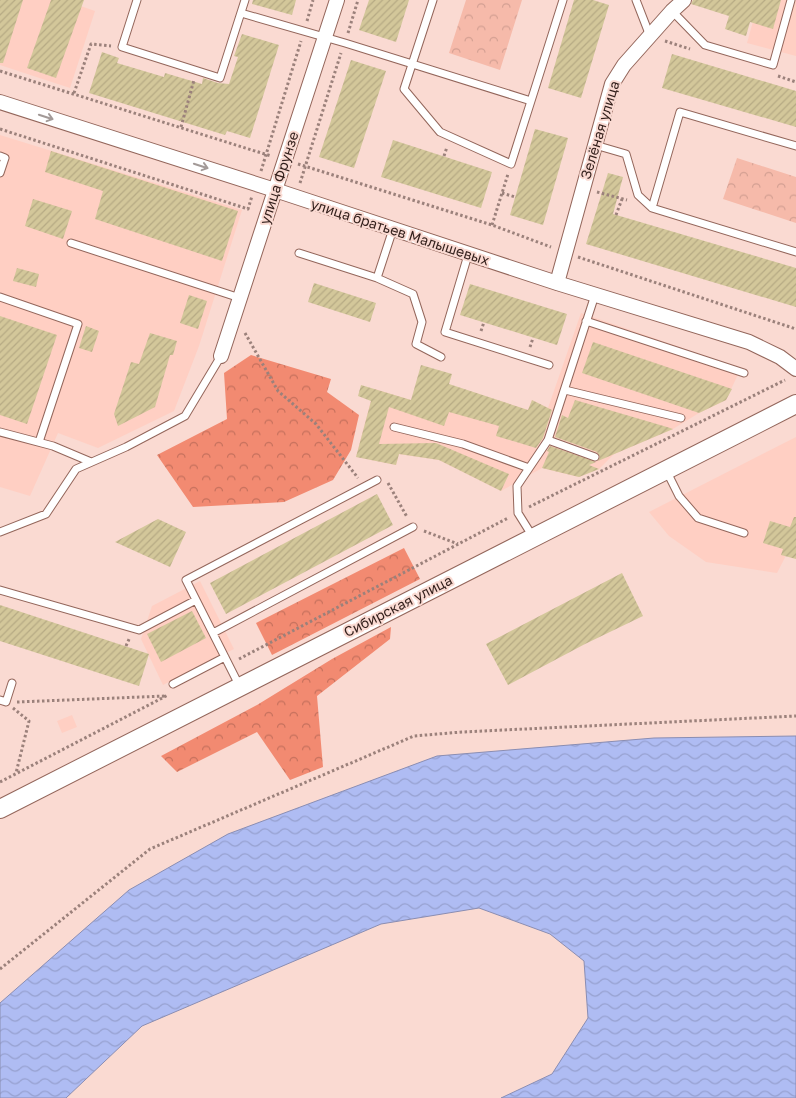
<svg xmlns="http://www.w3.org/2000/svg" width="796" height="1098" font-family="'Golos Text',sans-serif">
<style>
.built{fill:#ffcfc3}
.forest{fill:url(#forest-crowns)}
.park{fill:url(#park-crowns)}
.water{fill:url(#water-waves);stroke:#8a8db2}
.building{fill:url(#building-hatch)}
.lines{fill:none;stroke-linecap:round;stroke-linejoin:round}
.service-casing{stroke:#93665b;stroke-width:9}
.minor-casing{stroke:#93665b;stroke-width:16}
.tertiary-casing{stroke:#93665b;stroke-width:20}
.path{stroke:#9b817b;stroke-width:3;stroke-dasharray:2.5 2.5;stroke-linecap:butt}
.service{stroke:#fff;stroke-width:7}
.minor{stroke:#fff;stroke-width:14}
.tertiary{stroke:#fff;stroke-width:18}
.oneway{stroke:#a39a98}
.labels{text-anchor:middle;stroke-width:4;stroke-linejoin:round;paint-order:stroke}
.street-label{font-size:14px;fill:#321f1b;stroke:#fadad2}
</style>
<defs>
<pattern id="forest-crowns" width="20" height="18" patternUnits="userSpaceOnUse" patternTransform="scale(1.25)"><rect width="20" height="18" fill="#f28a71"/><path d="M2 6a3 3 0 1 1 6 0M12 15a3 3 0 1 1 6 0" fill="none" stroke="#c5705c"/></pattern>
<pattern id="park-crowns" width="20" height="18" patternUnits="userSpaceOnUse" patternTransform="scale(1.25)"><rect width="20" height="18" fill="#f6baaa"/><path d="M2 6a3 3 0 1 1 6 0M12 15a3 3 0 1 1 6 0" fill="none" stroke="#d39f92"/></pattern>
<pattern id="water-waves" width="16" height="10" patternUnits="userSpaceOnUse" patternTransform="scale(1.25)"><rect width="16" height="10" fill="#afbcf3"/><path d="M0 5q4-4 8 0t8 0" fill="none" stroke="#97a1d0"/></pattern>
<pattern id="building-hatch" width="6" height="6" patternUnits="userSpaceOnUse" patternTransform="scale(1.25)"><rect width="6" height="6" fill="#d3c79a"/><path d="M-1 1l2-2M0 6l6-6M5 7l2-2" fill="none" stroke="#b6aa84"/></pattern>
</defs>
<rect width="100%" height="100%" fill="#fadad2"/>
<path class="built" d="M0 0H73L72 3 95 11 70 88 0 65Z
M759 0H796V56L747 43Z
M0 135 242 210 199 346 174 411 98 448 58 433 30 496 0 487Z
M581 313 741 368 726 400 699 413 673 429 614 454 599 469 579 477 542 468 501 491 439 460 399 454 396 465 356 457 370 404 375 389 449 412 457 387 528 410 532 400 548 408Z
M796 437V536L777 573 706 562 669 536 649 512Z
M200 581 234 649 163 685 141 639 152 606Z
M72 715 77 727 62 733 57 721Z"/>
<path class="forest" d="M251 355 331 379 327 392 359 415 351 450 333 480 284 502 193 507 157 455 227 419 224 373Z
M404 548 420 579 272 655 256 623Z
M391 627 390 639 317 696 323 767 290 780 257 732 177 772 161 756 257 705 332 659Z"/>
<path class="park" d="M466 0H522L500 70 449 53Z
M737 158 796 177V223L723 199Z"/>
<path class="water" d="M796 736V1098H501L552 1074 588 1018 584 961 550 934 479 908 381 924 142 1026 66 1098H0V1003L129 890 228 834 437 756 654 738Z"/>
<path class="building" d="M0 0H23L3 63H0Z
M51 0H84L56 78 27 68Z
M253 0H296L292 15 252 4Z
M369 0H409L396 42 359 30Z
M574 0H593L609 5 581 98 548 88Z
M693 0H781L773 29 750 22 746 36 725 29 729 16 691 4Z
M242 34 279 45 250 138 227 131 225 135 89 93 102 52 119 58 117 63 164 77 165 73 202 84 203 78 218 83 229 84 238 57 234 56Z
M672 54 796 91V127L662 88Z
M351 60 386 71 354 168 319 157Z
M535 129 568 138 543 225 510 215Z
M393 140 492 172 481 208 381 177Z
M51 151 238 211 222 261 95 219 103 191 45 172Z
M608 173 623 177 613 214 796 268V307L586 244Z
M33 199 72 211 63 239 25 226Z
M17 268 39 274 36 287 13 281Z
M314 283 376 303 370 322 308 302Z
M470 284 567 314 557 345 460 315Z
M189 295 207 301 198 329 180 323Z
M0 316 57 335 27 424 0 415Z
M86 326 99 331 92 352 79 348Z
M150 333 177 341 173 355H170L155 407 118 426 114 414 131 362 139 364Z
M593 342 732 389 726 400 699 413 582 373Z
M421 365 452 374 449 384 528 410 532 400 552 410 543 438 536 448 496 436 499 426 449 412 444 426 389 407 379 444 436 443 509 474 501 491 439 460 399 454 396 465 356 457 371 401 358 396 361 385 411 400Z
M575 400 667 427 673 429 598 461 600 457 597 452 555 437 562 415 568 418Z
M550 446 596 462 589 465 599 469 579 477 542 468 549 452 547 451Z
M377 494 393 525 226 614 210 583Z
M794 517H796V559L781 555 783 549 763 543 770 521 790 527Z
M158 519 186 532 170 567 115 542Z
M622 573 643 616 585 644 508 685 486 644Z
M0 605 149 654 139 686 0 641Z
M192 611 206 638 161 662 147 634Z"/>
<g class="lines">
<defs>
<path id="service" d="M137 0 122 47 220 78 245 0
M433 0 404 89 440 132 511 164 531 101
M636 0 650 36
M672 11 705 45 773 65 791 0
M241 13 345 43 531 101 563 0
M595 145 626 154 638 195 652 208 796 252
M0 156 5 158 0 173
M652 208 680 112 796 146
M71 243 240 298
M299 253 377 278 393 229
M468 255 445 332 549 365
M377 278 413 294 422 322 416 344 441 357
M0 297 78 324 39 442
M586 321 744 373
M565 390 681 418
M394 427 463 444 529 468
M0 432 53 446 91 462
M548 440 595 457
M666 470 679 496 698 518 744 533
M0 532 46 514 76 469 126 447 185 416 221 356
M533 537 518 513 517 486 548 440 595 295
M0 590 139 630 196 600
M213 633 413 527
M173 684 225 657
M240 687 186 580 377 480
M0 700 6 702 12 683"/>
<path id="minor" d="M0 102 275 190 557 283 749 342 780 357 796 369
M557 283 612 84 624 65 672 11 684 0
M221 356 337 0"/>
<path id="tertiary" d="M0 809 796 404"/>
</defs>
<use href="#service" class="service-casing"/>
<use href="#minor" class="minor-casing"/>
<use href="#tertiary" class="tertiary-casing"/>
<path class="path" d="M307 21 313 0
M348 33 358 0
M665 41 690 49
M0 71 271 156
M778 76 796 82
M74 93 91 44 111 46
M181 127 194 80
M0 129 248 209 252 196
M444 156 447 147
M298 164 492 225 551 247
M261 171 301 41
M300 183 341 53
M597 192 627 200
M502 193 515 197
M616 215 622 199
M492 225 508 174
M578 257 796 329
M481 331 484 322
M245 333 278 391 316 424 358 478
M530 347 533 338
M388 483 407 517
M529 507 785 380
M424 531 458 544
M126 646 130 637
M239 659 508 518
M17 702 166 696
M13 708 29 721 16 773
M0 782 168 695
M0 969 150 849 414 736 462 732 796 716"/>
<use href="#service" class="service"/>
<use href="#minor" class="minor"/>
<use href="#tertiary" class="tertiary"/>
</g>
<defs><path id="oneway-shaft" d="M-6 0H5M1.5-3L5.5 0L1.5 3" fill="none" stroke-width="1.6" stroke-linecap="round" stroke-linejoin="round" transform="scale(1.25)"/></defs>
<g class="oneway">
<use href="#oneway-shaft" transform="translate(46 117) rotate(18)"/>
<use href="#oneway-shaft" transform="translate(201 166) rotate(18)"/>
</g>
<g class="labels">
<g class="street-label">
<text transform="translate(600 130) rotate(-73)" y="5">Зелёная улица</text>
<text transform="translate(279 178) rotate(-72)" y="5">улица Фрунзе</text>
<text transform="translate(400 232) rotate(18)" y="5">улица братьев Малышевых</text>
<text transform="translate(398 606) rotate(-27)" y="5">Сибирская улица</text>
</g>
</g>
</svg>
